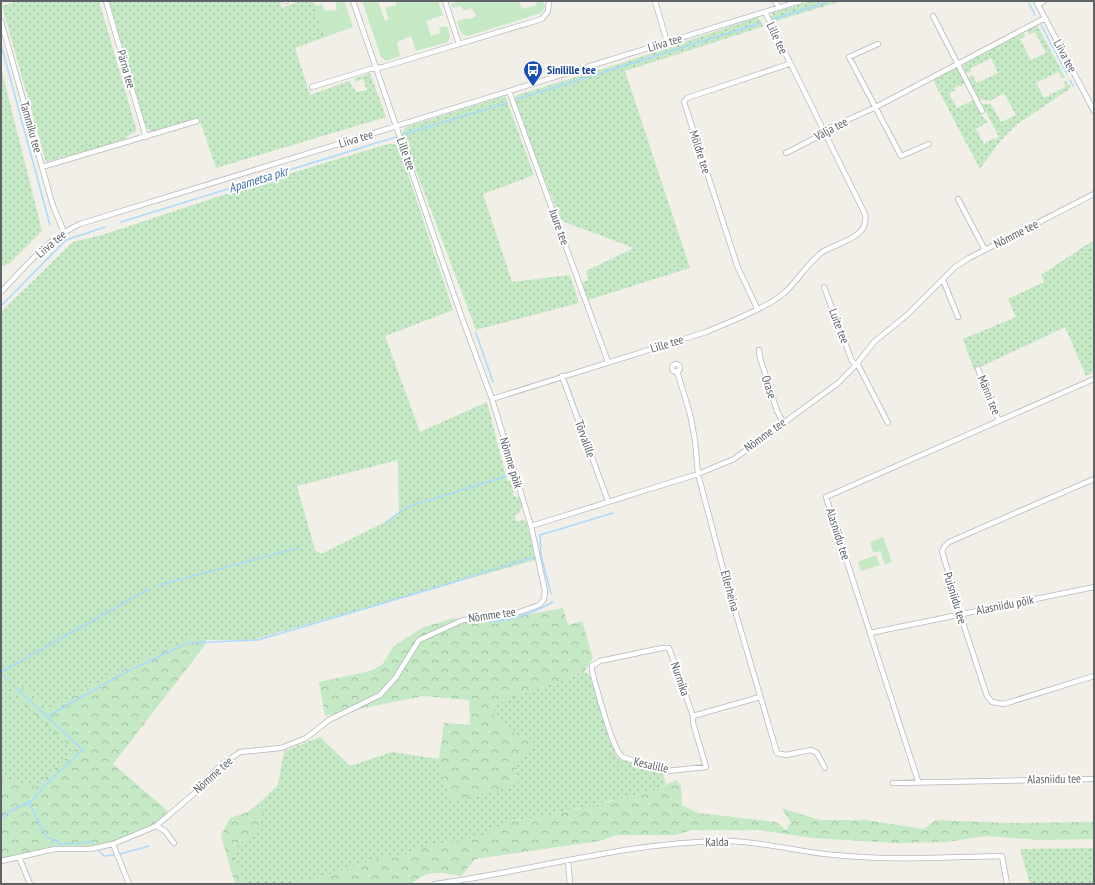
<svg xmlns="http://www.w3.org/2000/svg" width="1095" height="885" font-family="'PT Sans Narrow',sans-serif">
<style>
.grass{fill:url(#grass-dots);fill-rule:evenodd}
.forest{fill:url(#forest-crowns)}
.green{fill:#c5e8c5}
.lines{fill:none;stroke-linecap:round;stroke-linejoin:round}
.stream{stroke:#aadaff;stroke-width:1.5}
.street-casing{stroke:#b5b8bc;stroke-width:6}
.street{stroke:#fff;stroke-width:4.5}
.labels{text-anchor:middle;stroke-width:4;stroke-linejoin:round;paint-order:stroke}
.street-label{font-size:12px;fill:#5f6368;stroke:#fff}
.transit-label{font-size:12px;font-weight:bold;fill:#164399;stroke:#fff;text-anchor:start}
.water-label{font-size:13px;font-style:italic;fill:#4174aa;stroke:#fff}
</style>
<defs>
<pattern id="grass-dots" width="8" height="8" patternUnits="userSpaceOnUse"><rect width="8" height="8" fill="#c5e8c5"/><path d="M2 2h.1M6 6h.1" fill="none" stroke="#a3c0a4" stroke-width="1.8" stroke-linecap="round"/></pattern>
<pattern id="forest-crowns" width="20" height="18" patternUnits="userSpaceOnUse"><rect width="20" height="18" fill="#c5e8c5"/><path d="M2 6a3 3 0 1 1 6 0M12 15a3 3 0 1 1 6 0" fill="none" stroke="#a3c0a4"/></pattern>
</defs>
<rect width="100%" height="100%" fill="#f1efe8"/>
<path class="grass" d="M16 1H99L136 128V131L126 137 125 140 46 162 2 6Z
M109 1H280L282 8 299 1H312L325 37 295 48 310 95 349 81 356 92 367 90 363 79 355 82 354 79 370 73 386 117 216 168 199 118 156 131H150L146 127Z
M810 1H842L772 22 770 17 773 13Z
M758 17 763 25 762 27 625 71 690 268 588 300 582 283 588 280 586 271 634 248 562 221 542 173 515 99 517 95 622 63Z
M1037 25 1065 77 1062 78 1058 72 1036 83 1044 98 1065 87 1064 82 1066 81 1071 88 1016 125 1001 140 980 169 933 80 955 67 958 68 966 82 960 87 959 85 954 88 955 90 949 94 957 108 975 99 981 112V115L987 121 986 123 976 129 984 144 994 138 995 140 999 137 982 104H991L1001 122 1016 115 1004 93 990 101 979 99 968 78 972 75 977 83 998 73 991 58 970 69 971 72 967 73 963 67 964 64 1022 32 1026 36 1020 39 1031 60 1046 53 1035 32 1029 35 1027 31Z
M1 68 42 231 9 264 2 266 1 259Z
M505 96 534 175 483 194 512 282 570 275 579 303 476 330 402 133 406 127Z
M388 144H398L453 310 385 336 420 432 487 402 507 481 513 480 517 489 513 493V496L519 497 522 507 519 513 515 515 516 521 524 520 527 523 535 560 252 640H206L186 637 48 709 21 686 14 694 74 750 35 787 1 778V312L73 242 102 235 275 178ZM398 460 399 515 321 554 315 550 297 486Z
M1094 240V372L1086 376 1065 327 974 370 963 339 1016 317 1008 299 1044 282 1041 275Z
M584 672 589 674 617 758 663 773 666 784 655 790 543 817 511 820 482 836 421 847 401 857H381L325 876 289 884H247L241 876 234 851 239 843 253 837 265 809 258 804 278 785 284 751 320 737 350 766 392 752 439 759 451 802 509 731 494 718 493 705Z
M1094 848V884H1030L1020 849Z"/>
<path class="forest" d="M563 608 568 625 582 621 593 658 584 672 493 705 494 718 509 731 530 738 532 752 516 760 518 785 451 802 439 759 444 723 470 725 469 700 423 696 325 716 319 682 370 671 382 665 394 646 422 628 453 618 477 624Z
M186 637 206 640 205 645 113 764 168 811 154 824 112 842 91 846 56 847 1 859V778L35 787 74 750 13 694 21 685 48 709Z
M677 780 681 786 682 805 698 813 776 822 786 830 791 822 781 808 820 820H865L924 829 936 820 1007 823 1094 822V839L1039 840 986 836 946 842 895 843 813 838 759 830H692L675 835H617L599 841 475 859 461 876C450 874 433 870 423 876 418 878 415 882 409 884H289L325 876 381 857H401L421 847 482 836 511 820 543 817 599 804 655 790Z
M258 804 266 808 261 822 263 828 253 837 239 843 234 851 241 876 247 884H235L221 836 230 818 248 812Z"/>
<path class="green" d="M312 1H314L316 6 322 4 325 11 337 10 335 1H344L353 27 325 37Z
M362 1H378L385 21 389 19 385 8 396 5V1H438L443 15 426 21 431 36 440 33 439 28 447 26 450 36 448 42 416 51 411 36 397 42 400 56 386 61 381 57Z
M460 1H519L522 9 537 5 536 1H543L545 6 541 13 468 36 461 33 457 21 468 18 469 20 476 16 472 8 463 11 461 6 453 8 451 4Z
M883 537 892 562 885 565 880 551 873 553 870 542Z
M876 555 880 565 861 571 858 562Z"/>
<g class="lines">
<path class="stream" d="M1028 1 1035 15
M773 19 831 1
M1041 25 1067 74
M1 44 50 225
M1070 80 1073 86
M517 99 761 23
M404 134 507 103
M121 222 396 137
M1 306 66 240 105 227
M476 333 493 382
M567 382 584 429
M385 523 407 507 507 476
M159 585 298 548
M551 594 541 555 540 535 613 513
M489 622C511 620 534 613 553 602
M1 672 149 589
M1 673 9 680
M48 716 126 672 188 643 258 640 445 585 534 557
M30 803C31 808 43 832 47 837L62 844 91 842 94 844
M1 819 9 812 33 800 46 784 83 750 15 687
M99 851 104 856 114 855
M120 854 149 846"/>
<defs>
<path id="street" d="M106 1 146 137
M285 1H286
M353 1 462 318 492 399 531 526
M445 1 459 44
M655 1 667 42
M775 1 779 8
M1036 1 1094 111
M1038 5 1044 1
M933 16 982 111
M1 21 53 206 64 232
M878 44 849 57 901 156 929 144
M312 87 370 69 383 67 542 19 548 11 549 1
M509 91 608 362
M786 153 819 136 830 128 876 107 1045 18
M42 167 197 121
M958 199 985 250
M943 280 958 317
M824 287 852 361 856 365
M1 292C25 267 48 238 80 224L800 1
M757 308 738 268 684 102 687 98 789 64
M759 350 760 358 777 411 783 422
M857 363 888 423
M672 368a4 4 0 1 1 8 0a4 4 0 1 1-8 0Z
M978 369 999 421
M677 371 690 414 695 440 698 474 726 580 777 753 786 755 811 750 817 753 825 768
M562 376 608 501
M492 399 706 332C729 322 764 309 783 294 797 282 806 265 821 253 836 242 870 239 865 214L765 12
M1094 479 949 542 944 547 942 551 960 614 987 696 992 702 1004 704 1094 676
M870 633 1094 587
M693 716V723L706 767 667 771 622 757C611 746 597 689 592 671V666L600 661 662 648H669L693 716 760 697
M918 781 826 497 1094 379
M893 783 1094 779
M156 826 165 831 174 843
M113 844 129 884
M19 857 30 884
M1 861 55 849H90L113 844 156 826 203 786 210 776 220 766 240 752 281 748 306 738 329 720 380 695 396 677 419 640 463 620 511 615 539 605 544 600 545 591 531 526 698 474 734 459 837 384 856 365 874 342 907 315 955 267 969 258 1094 194
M568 861 570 884
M435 884C532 871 626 842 725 841 762 841 798 852 835 855 890 861 947 857 1002 856L1007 884"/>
</defs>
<use href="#street" class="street-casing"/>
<use href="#street" class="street"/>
</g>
<defs>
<symbol id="bus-pin" viewBox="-11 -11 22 30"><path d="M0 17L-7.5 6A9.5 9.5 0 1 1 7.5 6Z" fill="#1a4fb4" stroke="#fff"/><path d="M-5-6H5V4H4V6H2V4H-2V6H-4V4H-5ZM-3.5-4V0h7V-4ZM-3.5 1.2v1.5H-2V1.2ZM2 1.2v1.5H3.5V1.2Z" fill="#fff"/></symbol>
</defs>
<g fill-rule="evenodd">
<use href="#bus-pin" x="522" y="59" width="22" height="30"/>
</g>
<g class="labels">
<g class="street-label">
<text transform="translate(777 38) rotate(65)" y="4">Lille tee</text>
<text transform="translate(665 43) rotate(-17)" y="4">Liiva tee</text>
<text transform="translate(1065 56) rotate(62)" y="4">Liiva tee</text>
<text transform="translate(126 69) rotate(74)" y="4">Pärna tee</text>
<text transform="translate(31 127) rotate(74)" y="4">Tammiku tee</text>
<text transform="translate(831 129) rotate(-28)" y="4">Välja tee</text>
<text transform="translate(356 139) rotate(-17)" y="4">Liiva tee</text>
<text transform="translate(700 152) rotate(72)" y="4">Möldre tee</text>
<text transform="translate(406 154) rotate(70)" y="4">Lille tee</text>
<text transform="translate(559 227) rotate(70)" y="4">Juure tee</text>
<text transform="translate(1016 234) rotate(-27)" y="4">Nõmme tee</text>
<text transform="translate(51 244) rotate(-40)" y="4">Liiva tee</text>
<text transform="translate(839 326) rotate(69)" y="4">Luite tee</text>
<text transform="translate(667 344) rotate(-17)" y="4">Lille tee</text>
<text transform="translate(769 387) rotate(72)" y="4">Orase</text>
<text transform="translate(989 395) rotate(68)" y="4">Männi tee</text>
<text transform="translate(765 435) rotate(-36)" y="4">Nõmme tee</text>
<text transform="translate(585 439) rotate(70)" y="4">Tõrvalille</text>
<text transform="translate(511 463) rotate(73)" y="4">Nõmme põik</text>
<text transform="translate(838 534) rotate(72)" y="4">Alasniidu tee</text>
<text transform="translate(730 591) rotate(75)" y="4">Ellerheina</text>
<text transform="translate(955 598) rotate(73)" y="4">Puisniidu tee</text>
<text transform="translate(1005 605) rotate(-11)" y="4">Alasniidu põik</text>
<text transform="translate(492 615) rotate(-8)" y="4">Nõmme tee</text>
<text transform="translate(680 679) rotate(71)" y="4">Nurmika</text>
<text transform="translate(651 765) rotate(13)" y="4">Kesalille</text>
<text transform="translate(213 775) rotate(-42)" y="4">Nõmme tee</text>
<text transform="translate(1054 779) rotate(-1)" y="4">Alasniidu tee</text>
<text transform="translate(717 842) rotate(-1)" y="4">Kalda</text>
</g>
<g class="transit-label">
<text x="547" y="74">Sinilille tee</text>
</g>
<g class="water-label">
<text transform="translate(258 179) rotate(-17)" y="5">Apametsa pkr</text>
</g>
</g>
<rect width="1095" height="885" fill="none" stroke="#5f6368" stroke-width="4"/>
</svg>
